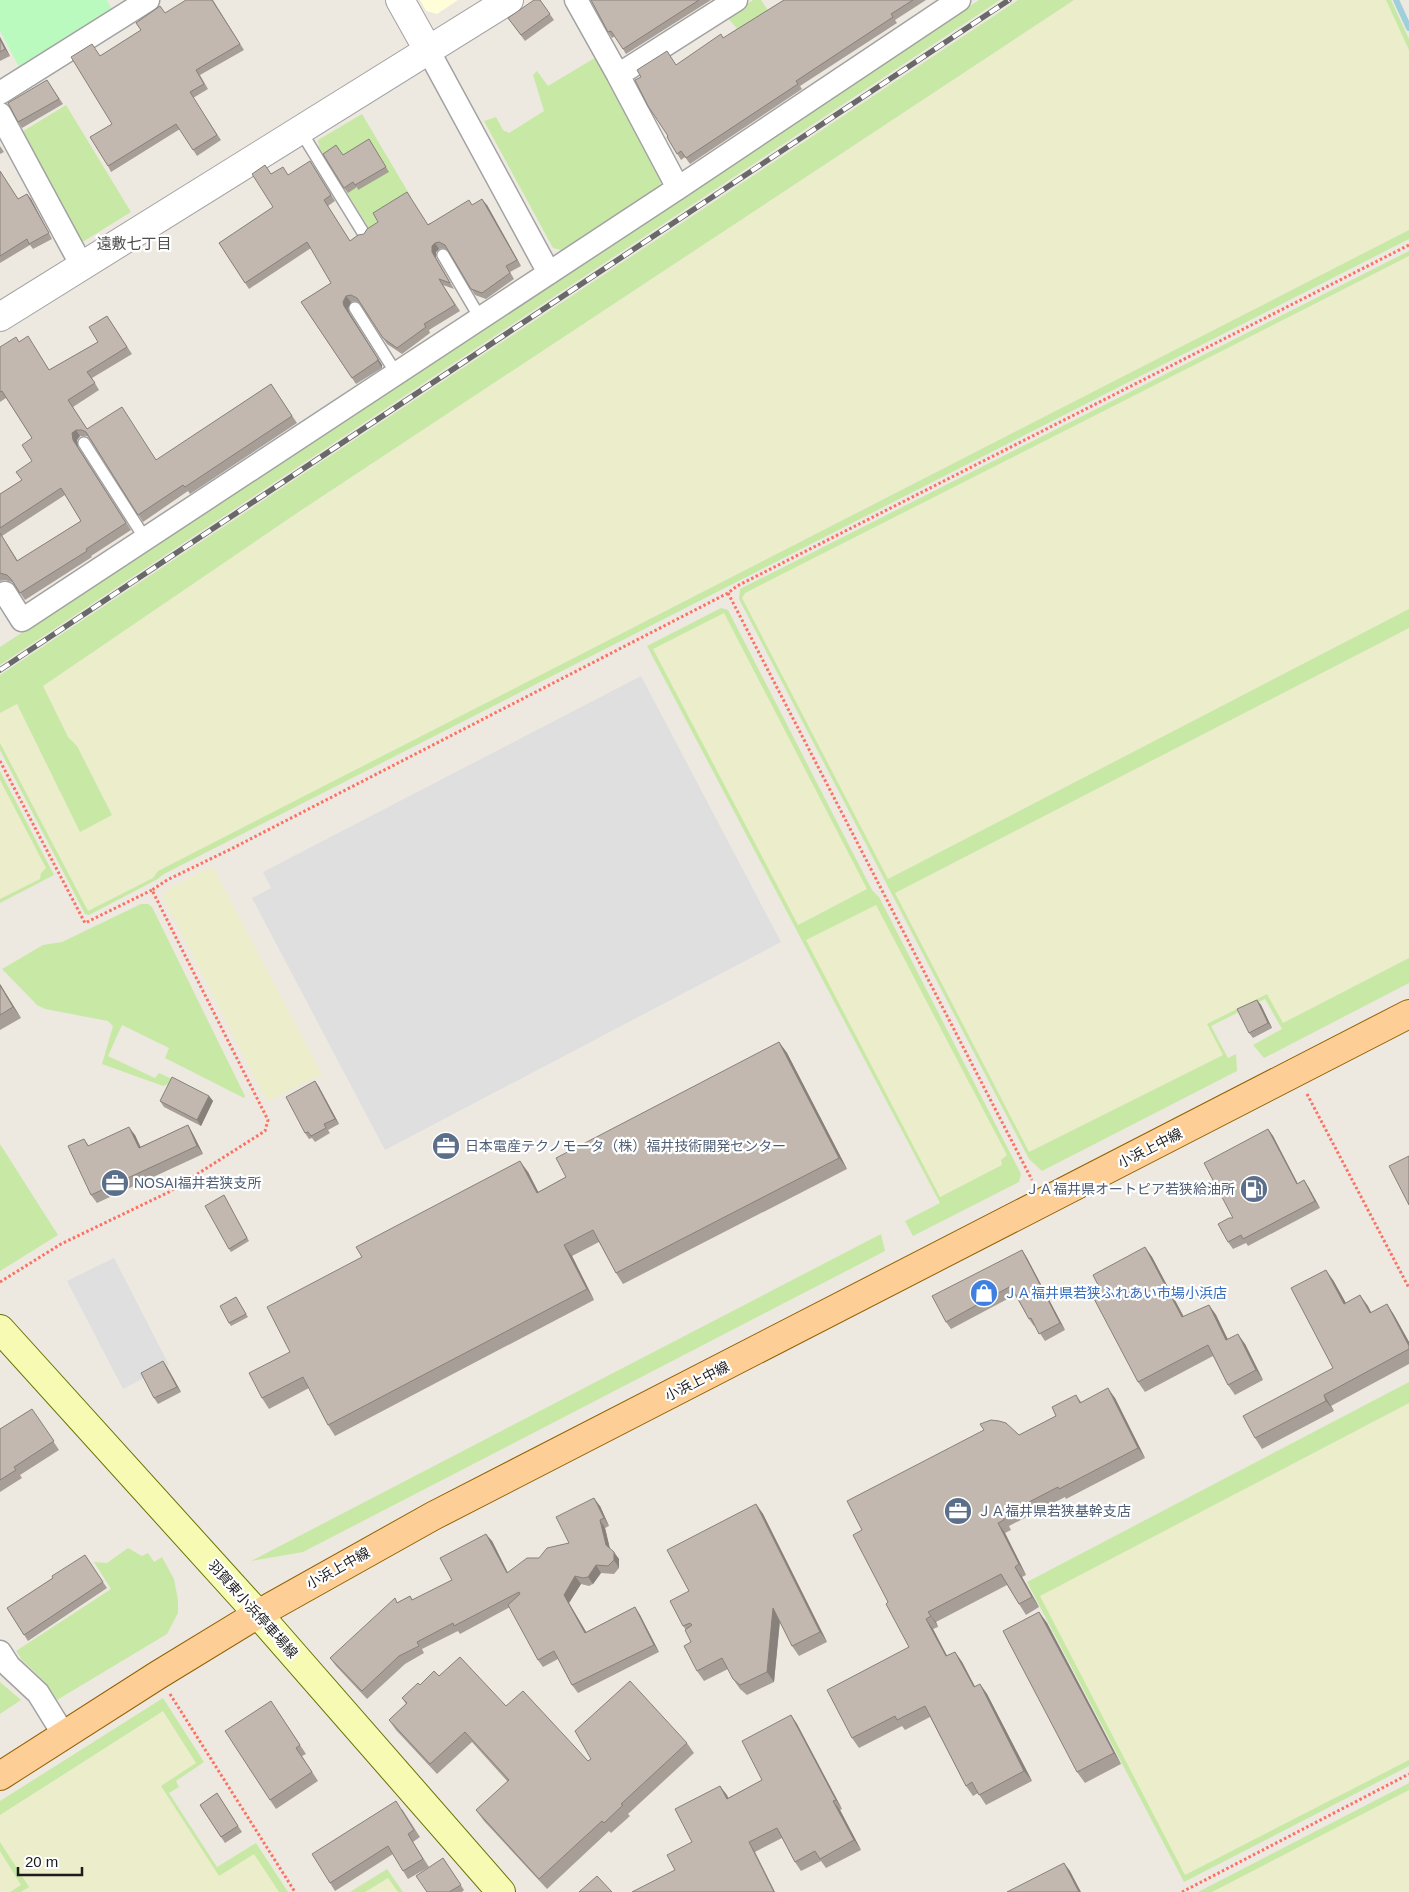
<svg xmlns="http://www.w3.org/2000/svg" width="1409" height="1892" font-family="Arial,'Noto Sans JP',sans-serif">
<style>
.education{fill:#fffed8}
.farmland{fill:#ebedcb}
.grass{fill:#c7e9a5;fill-rule:evenodd}
.park{fill:#bbfabf}
.parking{fill:#dfdfdf}
.lines{fill:none;stroke-linecap:round;stroke-linejoin:round}
.stream{stroke:#a0cfdc;stroke-width:6}
.service-casing{stroke:#a2a2a2;stroke-width:14}
.minor-casing{stroke:#a2a2a2;stroke-width:25}
.tertiary-casing{stroke:#a2a2a2;stroke-width:30}
.secondary-casing{stroke:#677203;stroke-width:30}
.primary-casing{stroke:#936000;stroke-width:30}
.path{stroke:#fc7163;stroke-width:3;stroke-dasharray:2.5 2.5;stroke-linecap:butt}
.service{stroke:#fff;stroke-width:11}
.minor{stroke:#fff;stroke-width:22}
.tertiary{stroke:#fff;stroke-width:28}
.secondary{stroke:#f7fab2;stroke-width:28}
.primary{stroke:#fdcf96;stroke-width:28}
.rail-casing{stroke:#696969;stroke-width:5.5}
.rail{stroke:#fff;stroke-width:4;stroke-dasharray:11;stroke-linecap:butt}
.wall{fill:#a79e97;fill-rule:evenodd}
.shaded-wall{fill:#88817b}
.building{fill:#c2b8b0;stroke:#88817b}
.labels{text-anchor:middle;stroke-width:4.5;stroke-linejoin:round;paint-order:stroke}
.service-label{font-size:14px;fill:#4e5e75;stroke:#fff;text-anchor:start}
.street-label{font-size:14px;fill:#1b1b1b;stroke:#fff}
.shop-label{font-size:14px;fill:#366cbe;stroke:#fff;text-anchor:start}
.neighbourhood-label{font-size:15px;fill:#4e4e4e;stroke:#fff}
</style>
<rect width="100%" height="100%" fill="#ede9e1"/>
<path class="education" d="M420 0H458L437 14 426 11Z"/>
<path class="farmland" d="M1074 0H1386L1409 50V230L158 871 153 878 88 911 0 743V713L17 704 80 831 112 815 77 746 68 737 43 686 300 511Z
M1409 256V609L888 879 742 598 745 593Z
M724 613 867 889 798 925 653 649Z
M1409 628V958L1283 1023 1267 994 1208 1024 1223 1055 1029 1152 895 893Z
M0 780 46 868 40 879 0 899Z
M208 868 214 869 322 1074 267 1102 162 896 169 888Z
M876 904 1007 1155 1002 1160V1165L940 1197 806 940Z
M1409 1403V1760L1185 1875 1040 1596Z
M163 1711 196 1763 161 1786 219 1876 254 1853 279 1892H21L29 1887 0 1842V1815Z
M1409 1790V1892H1212Z
M0 1851 22 1885 10 1892H0Z
M388 1878 398 1892H365Z"/>
<path class="grass" d="M753 0H761L770 13 738 30 727 17Z
M979 0H1000L0 665V647L686 196Z
M1018 0H1074L300 511 43 686 68 737 77 746 112 815 80 832 17 704 0 713V675Z
M1386 0H1391L1409 39V50Z
M598 56 662 176 660 188 566 251 553 248 484 121 496 117 503 130 509 133 544 111 533 75 537 71 548 86Z
M66 105 131 212 81 243 20 133Z
M362 114 411 197 376 219 380 228 372 233 319 147 318 140Z
M1409 230V239L164 874 156 880 89 915 85 914 0 750V743L88 911 153 878 158 871Z
M1409 251V256L745 593 742 598 888 879 1409 609V628L895 893 1029 1152 1223 1055 1207 1024 1267 994 1283 1023 1409 958V983L1264 1058 1253 1045 1282 1029 1265 999 1211 1026 1228 1058 1236 1054 1237 1071 1042 1171 1029 1159 739 599 740 589Z
M721 608 728 610 872 890 879 897 1021 1174 1019 1182 913 1236 905 1221 940 1203 647 646ZM724 613 867 889 798 925 653 649ZM876 905 1007 1155 1001 1160 1002 1165 940 1197 806 940Z
M0 771 54 875 0 903V899L40 879 41 873 46 868 0 780Z
M141 904H148L152 907 245 1096 244 1098 165 1058 169 1048 122 1025 108 1056 155 1078 159 1073 176 1081 163 1086 102 1064 113 1026 108 1021 45 1009 37 1005 2 969 43 945 62 942Z
M0 1144 58 1235 0 1271Z
M881 1234 885 1251 303 1552 251 1561Z
M1409 1382V1403L1040 1596 1185 1875 1409 1760V1766L1184 1882 1027 1582Z
M128 1548 142 1556 148 1553 154 1562 162 1557 174 1579 178 1600V1613L167 1634 57 1700 45 1682 22 1660 16 1651 111 1589 94 1562 107 1563Z
M0 1682 21 1700 0 1714Z
M163 1698 204 1762 176 1781 179 1787 169 1793 217 1867 256 1843 288 1892H279L254 1854 219 1876 161 1786 196 1763 163 1711 0 1815V1801Z
M1409 1783V1790L1212 1892H1198Z
M0 1842 29 1887 21 1892H10L21 1885 0 1851Z
M387 1869 403 1892H398L388 1878 365 1892H350Z"/>
<path class="park" d="M0 0H107L112 10 20 69 0 31Z"/>
<path class="parking" d="M641 676 781 942 385 1150 252 898 271 888 263 872Z
M114 1258 169 1365 123 1389 67 1281Z"/>
<g class="lines">
<path class="stream" d="M1396 0 1409 28"/>
<defs>
<path id="service" d="M300 130 364 234
M443 255 480 318
M355 308 396 373
M84 443 146 540"/>
<path id="minor" d="M576 0 618 75
M428 50 549 273
M0 93 148 0
M0 114 82 266
M678 188 618 75 736 0
M5 593 22 620 678 188 959 0
M0 1652 9 1666 38 1693 64 1735"/>
<path id="tertiary" d="M400 0 428 50
M0 317 509 0"/>
<path id="secondary" d="M0 1329 258 1614 501 1892"/>
<path id="primary" d="M0 1776 158 1675 258 1614 433 1516 1409 1014"/>
</defs>
<use href="#service" class="service-casing"/>
<use href="#minor" class="minor-casing"/>
<use href="#tertiary" class="tertiary-casing"/>
<use href="#secondary" class="secondary-casing"/>
<use href="#primary" class="primary-casing"/>
<path class="path" d="M728 593 1032 1180
M0 761 85 923 152 890
M1307 1094 1409 1288
M0 1282 61 1244 169 1192 265 1131 268 1120 152 890 167 880 231 849 728 593 737 586 1409 245
M170 1694 295 1892
M1182 1892 1409 1774"/>
<use href="#service" class="service"/>
<use href="#minor" class="minor"/>
<use href="#tertiary" class="tertiary"/>
<use href="#secondary" class="secondary"/>
<use href="#primary" class="primary"/>
<defs>
<path id="rail" d="M0 670 1009 0"/>
</defs>
<use href="#rail" class="rail-casing"/>
<use href="#rail" class="rail"/>
</g>
<path class="wall" d="M213 0 244 50 200 75 208 89 193 98 221 140 197 156 180 129 111 172 108 166 112 124 100 56 141 30 165 13Z
M540 0 554 20 525 41 508 18Z
M591 0H711L626 54 615 36 612 38 608 32Z
M784 0H926L895 20 897 23 800 86 802 89 690 164 685 157 681 160 667 137 668 136 641 77 676 65 723 38Z
M0 37 10 56 0 61Z
M47 80 63 104 22 128 18 122Z
M369 139 389 172 358 190 357 187 348 193 344 188 343 155Z
M0 146 4 152 0 154Z
M314 167 335 201 328 206 350 241 428 224 473 205H487L521 266 510 272 514 279 486 299 475 295 448 250 443 248 439 249 436 252V258L454 289 443 285 460 311 429 330 430 333 402 354 387 344 360 303 355 301 351 302 348 308 349 312 382 365V368L356 384 301 302 331 283 311 248 249 289 219 243 273 207 272 174 288 175Z
M0 171 18 199 27 194 31 199 52 239 33 249 30 245 0 263Z
M107 316 132 354 92 378 99 390 73 407 87 429 157 460 271 384 297 423 190 494 188 491 143 522 89 438 87 436H80L77 440 78 447 131 530 91 556 92 557 25 600 15 585 12 582 5 580 0 581V494L22 480 32 461V438L6 398 0 402V347L19 342 32 343 49 370 98 342ZM65 495 81 521 18 561 2 536Z
M0 984 21 1018 0 1030Z
M1257 1000 1261 1005 1272 1028 1253 1038 1249 1033Z
M779 1042 787 1053 847 1169 623 1284 616 1273 599 1242 572 1256 594 1300 335 1436 328 1425 309 1388 269 1409 262 1398 290 1352 528 1172 538 1192 566 1177Z
M315 1081 319 1087 339 1124 328 1130 330 1133 315 1142 312 1138 309 1139 305 1133Z
M209 1096 213 1101 201 1126 164 1107 160 1101Z
M188 1125 193 1134 203 1154 97 1203 91 1195 84 1139 89 1146 135 1135 140 1147Z
M1268 1129 1273 1136 1298 1184 1304 1180 1309 1188 1320 1208 1248 1246 1246 1243 1233 1249 1228 1242 1233 1218Z
M224 1195 249 1241 231 1252 229 1249Z
M1145 1247 1152 1257 1184 1317 1209 1305 1216 1315 1228 1340 1245 1344 1263 1380 1235 1395 1228 1385 1213 1356 1145 1392 1138 1382Z
M1022 1250 1027 1258 1065 1330 1045 1341 1035 1326H1034L1029 1319 1015 1295 951 1329 946 1322Z
M1333 1280 1346 1303 1360 1295 1371 1313 1387 1304 1394 1315 1409 1342V1364L1331 1406 1334 1411 1262 1449 1255 1438 1333 1368Z
M236 1297 248 1317 231 1326 229 1323Z
M163 1361 167 1367 181 1392 158 1404 154 1398Z
M1076 1395 1081 1402 1115 1398 1145 1458 1066 1499 1065 1497 1009 1526 1011 1530 1005 1533 1026 1575 1022 1577 1039 1607 1026 1615 1007 1585 936 1622 938 1627 933 1629 947 1656 955 1652 962 1662 975 1687 980 1684 987 1694 1032 1781 986 1805 978 1793 973 1796 966 1786 930 1717 905 1730 902 1726 859 1748 852 1738 909 1647 888 1602 862 1530 1019 1435 1056 1416Z
M32 1409 59 1450 20 1475 22 1478 0 1492V1429Z
M756 1504 763 1514 827 1642 799 1656 792 1646 780 1622 774 1682 747 1695 740 1689 733 1679 728 1669 704 1681 697 1671 691 1642 686 1630 683 1626 689 1591Z
M600 1506 609 1526 605 1528 610 1549 619 1559V1568L614 1574 601 1573 593 1584 589 1586 581 1584 569 1603 586 1632 635 1607 640 1615 659 1652 578 1693 572 1685 558 1659 543 1667 538 1660 510 1607 460 1634 458 1631 422 1649 424 1653 405 1664 367 1699 336 1666 330 1658 398 1602 410 1596 413 1600 452 1580 492 1541 508 1573 539 1558 569 1543Z
M85 1555 107 1588 28 1641 7 1608 53 1578Z
M1039 1612 1047 1623 1121 1764 1085 1783 1077 1772Z
M439 1676 506 1706 588 1761 687 1743 694 1753 628 1814 630 1816 611 1833 609 1831 547 1889 484 1821 476 1810 508 1782 472 1742 437 1774 396 1730 389 1720 406 1704 402 1698 420 1685Z
M277 1710 306 1754 302 1756 318 1781 276 1809 270 1800Z
M791 1715 797 1724 842 1809 840 1810 861 1850 826 1868 821 1861 801 1871 795 1862 782 1838 755 1852 675 1870 692 1842 720 1786 728 1798 762 1780Z
M217 1793 242 1832 225 1843 200 1805Z
M402 1809 420 1837 413 1842 429 1867 408 1879 393 1854 335 1891 330 1883Z
M443 1858 464 1890 462 1892H427Z"/>
<path class="shaded-wall" d="M0 37 10 56 5 49 0 39Z
M27 194 31 199 52 239 49 233Z
M482 199 487 205 521 266 517 260Z
M435 243 439 249 436 252V258L454 289 432 252V246Z
M346 296 351 302 348 308 349 312 382 365V368L344 306 343 302Z
M76 430 80 436 77 440 78 447 131 530 73 440 72 433Z
M0 984 21 1018 13 1007 0 985Z
M1257 1000 1261 1005 1272 1028 1268 1023Z
M779 1042 787 1053 847 1169 839 1158Z
M315 1081 319 1087 339 1124 335 1119Z
M209 1096 213 1101 201 1126 197 1120Z
M188 1125 193 1134 203 1154 197 1146Z
M129 1127 135 1135 145 1156 139 1148Z
M1268 1129 1273 1136 1302 1192 1297 1184Z
M520 1161 528 1172 544 1203 537 1193Z
M1304 1180 1309 1188 1320 1208 1315 1201Z
M564 1245 572 1256 594 1300 587 1289Z
M1145 1247 1152 1257 1189 1327 1182 1317Z
M1022 1250 1027 1258 1065 1330 1060 1323Z
M1326 1270 1333 1280 1352 1314 1344 1304Z
M1360 1295 1368 1306 1377 1324 1370 1313Z
M1387 1304 1394 1315 1409 1342V1346Z
M1209 1305 1216 1315 1233 1350 1226 1340Z
M1238 1334 1245 1344 1263 1380 1256 1370Z
M163 1361 167 1367 181 1392 177 1387Z
M1108 1388 1115 1398 1145 1458 1138 1448Z
M1324 1395 1331 1406 1334 1411 1326 1401Z
M594 1498 600 1506 609 1526 604 1518Z
M756 1504 763 1514 827 1642 820 1632Z
M600 1520 605 1528 611 1553 606 1545Z
M998 1523 1005 1533 1026 1575 1019 1564Z
M486 1534 492 1541 512 1581 507 1573Z
M614 1552 619 1559V1568L614 1560Z
M596 1565 601 1573 593 1584 588 1577Z
M1015 1567 1022 1577 1039 1607 1032 1597Z
M575 1576 581 1584 569 1603 591 1640 585 1633 564 1595Z
M635 1607 640 1615 659 1652 654 1645Z
M773 1608 780 1618 774 1682 767 1672Z
M928 1612 936 1622 938 1627 931 1616Z
M1039 1612 1047 1623 1121 1764 1114 1753Z
M926 1619 933 1629 953 1667 946 1656Z
M955 1652 962 1662 981 1698 974 1687Z
M980 1684 987 1694 1032 1781 1024 1771Z
M791 1715 797 1724 842 1809 836 1800Z
M720 1786 727 1795 733 1808 727 1799Z
M833 1801 840 1810 861 1850 854 1840Z
M749 1842 755 1852 775 1892H774Z
M1064 1863 1070 1871 1081 1892H1079Z"/>
<path class="building" d="M186 0H212L240 44 196 70 204 84 190 92 217 135 193 150 176 124 108 166 90 137 112 124 71 57 92 44 100 56 141 30 136 23 160 6 165 13Z
M534 0H540L550 14 521 35 508 18Z
M591 0H699L623 49 611 31 608 32Z
M784 0H913L891 14 893 17 796 81 798 84 686 158 681 151 677 154 667 137 668 136 648 106 635 80 641 77 637 70 667 51 676 65 721 34 723 38Z
M0 39 5 49 0 52Z
M47 80 59 99 18 122 8 103Z
M369 139 386 167 355 185 353 182 344 188 323 154 336 145 343 155Z
M310 161 331 195 324 200 350 241 358 235 364 234 367 229 378 222 373 213 407 192 428 225 469 200 472 205 482 199 517 260 506 266 510 273 482 293 471 289 445 245 439 242 435 243 432 246V252L450 283 439 279 455 305 424 324 426 327 397 348 383 338 357 298 351 295 346 296 343 302 344 306 378 359 377 361 352 378 301 302 331 283 307 242 245 283 219 243 273 207 252 174 265 165 271 174 283 167 288 175Z
M0 171 18 199 27 194 49 233 29 244 27 239 0 256Z
M107 316 127 347 87 372 95 383 68 400 87 429 122 407 156 460 271 384 292 416 185 487 183 485 138 515 86 432 82 430H76L72 433 73 440 126 523 86 549 87 551 20 593 11 579 7 575 0 573V533L17 561 81 521 61 488 0 528V494L22 480 16 472 32 461 22 445 32 438 2 391 0 392V347L16 337 19 342 28 336 49 370 98 342 89 327Z
M0 985 13 1007 0 1015Z
M1257 1000 1268 1023 1249 1033 1237 1009Z
M779 1042 839 1158 616 1273 593 1230 564 1245 587 1289 328 1425 303 1377 262 1398 249 1373 290 1352 267 1307 362 1257 356 1247 520 1161 537 1193 566 1177 556 1158Z
M172 1077 209 1096 197 1120 160 1101Z
M315 1081 335 1119 324 1124 326 1128 311 1136 308 1132 305 1133 286 1097Z
M188 1125 197 1146 91 1195 68 1146 84 1139 88 1146 129 1127 139 1148Z
M1268 1129 1297 1184 1304 1180 1315 1201 1243 1239 1241 1235 1228 1242 1218 1224 1229 1218H1233L1204 1163Z
M1409 1156V1205L1389 1166Z
M224 1195 247 1238 229 1249 205 1206Z
M1145 1247 1182 1317 1209 1305 1226 1340 1238 1334 1256 1370 1228 1385 1208 1345 1138 1382 1091 1293 1100 1289 1093 1275Z
M1022 1250 1060 1323 1039 1334 1031 1318 1029 1319 1011 1286 946 1322 932 1296Z
M1326 1270 1344 1304 1360 1295 1370 1313 1387 1304 1409 1346V1349L1324 1395 1326 1401 1255 1438 1243 1416 1333 1368 1291 1288Z
M236 1297 246 1314 229 1323 220 1306Z
M163 1361 177 1387 154 1398 141 1373Z
M1108 1388 1138 1448 1059 1489 1058 1487 1002 1516 1004 1520 998 1523 1019 1564 1015 1567 1032 1597 1019 1604 1001 1574 928 1612 931 1616 926 1619 946 1656 955 1652 974 1687 980 1684 1024 1771 979 1795 972 1782 966 1786 925 1706 897 1720 895 1716 852 1738 827 1690 909 1647 886 1604 888 1602 853 1535 862 1530 847 1501 984 1430 980 1424 991 1420 999 1421 1006 1423 1019 1435 1056 1416 1052 1407 1076 1395 1080 1403Z
M32 1409 54 1441 14 1467 16 1470 0 1480V1429Z
M594 1498 604 1518 600 1520 606 1545 614 1552V1560L608 1566 596 1565 588 1577 583 1578 575 1576 564 1595 585 1633 635 1607 654 1645 572 1685 554 1651 538 1660 508 1605 520 1594 519 1592 454 1626 453 1623 417 1642 419 1646 399 1656 362 1691 330 1658 395 1598 397 1603 410 1596 412 1600 452 1580 440 1558 486 1534 507 1573 527 1558H539L547 1548 569 1543 556 1517Z
M756 1504 820 1632 792 1646 773 1608 767 1672 740 1685 733 1679 722 1658 697 1671 684 1646 691 1642 685 1630 692 1625 690 1623 683 1626 670 1601 689 1591 667 1550Z
M85 1555 103 1582 24 1635 7 1608 53 1578 52 1576Z
M1039 1612 1114 1753 1077 1772 1003 1631Z
M460 1657 506 1706 523 1691 588 1761 591 1759 575 1731 630 1681 687 1743 621 1804 623 1805 604 1823 602 1821 539 1879 476 1810 509 1780 465 1732 430 1764 389 1720 407 1703 402 1698 418 1683 420 1685 434 1671 439 1676Z
M271 1701 300 1745 296 1748 312 1772 270 1800 225 1731Z
M791 1715 836 1800 833 1801 854 1840 820 1859 815 1851 795 1862 777 1828 749 1842 774 1892H632L675 1870 667 1855 692 1842 675 1809 720 1786 727 1799 762 1780 742 1741Z
M217 1793 238 1826 221 1837 200 1805Z
M396 1801 414 1830 408 1834 423 1859 403 1871 388 1846 330 1883 312 1854Z
M443 1858 461 1885 449 1892H427L416 1876Z
M1064 1863 1079 1892H1007Z
M597 1876 612 1892H579Z"/>
<defs>
<symbol id="office-disc" viewBox="-11 -11 22 22"><circle r="9.5" fill="#5c6f8a" stroke="#fff"/><path d="M-6-3h4V-5.5h4V-3h4V5H-6ZM-1-4.5V-3h2v-1.5ZM-6 0V1H6V0Z" fill="#fff"/></symbol>
<symbol id="fuel-disc" viewBox="-11 -11 22 22"><circle r="9.5" fill="#5c6f8a" stroke="#fff"/><path d="M-5.5-6h7V0h2V4h1.3V-2.5L3-4.5l.8-.8L6-3V5H2.5V1h-1V6h-7ZM-4.2-4.7v3.2H.2V-4.7Z" fill="#fff"/></symbol>
<symbol id="shop-disc" viewBox="-11 -11 22 22"><circle r="9.5" fill="#3f7fe0" stroke="#fff"/><path d="M-5-2.5h2.3a2.7 3.5 0 0 1 5.4 0H5L5.5 6h-11ZM-1.5-2.5h3a1.5 2.3 0 0 0-3 0Z" fill="#fff"/></symbol>
</defs>
<g fill-rule="evenodd">
<use href="#office-disc" x="430" y="1130" width="32" height="32"/>
<use href="#office-disc" x="99" y="1167" width="32" height="32"/>
<use href="#fuel-disc" x="1238" y="1173" width="32" height="32"/>
<use href="#shop-disc" x="968" y="1277" width="32" height="32"/>
<use href="#office-disc" x="942" y="1495" width="32" height="32"/>
</g>
<g class="labels">
<g class="service-label">
<text x="465" y="1151">日本電産テクノモータ（株）福井技術開発センター</text>
<text x="134" y="1188">NOSAI福井若狭支所</text>
<text x="1235" y="1194" text-anchor="end">ＪＡ福井県オートピア若狭給油所</text>
<text x="977" y="1516">ＪＡ福井県若狭基幹支店</text>
</g>
<g class="street-label">
<text transform="translate(1150 1148) rotate(-27)" y="5">小浜上中線</text>
<text transform="translate(697 1381) rotate(-27)" y="5">小浜上中線</text>
<text transform="translate(338 1568) rotate(-29)" y="5">小浜上中線</text>
<text transform="translate(253 1609) rotate(48)" y="5">羽賀東小浜停車場線</text>
</g>
<g class="shop-label">
<text x="1003" y="1298">ＪＡ福井県若狭ふれあい市場小浜店</text>
</g>
<g class="neighbourhood-label">
<text x="134" y="249">遠敷七丁目</text>
</g>
</g>
<path d="M18 1867v8h64v-8" fill="none" stroke="#1b1b1b" stroke-width="2.5"/>
<text x="25" y="1867" font-size="15" fill="#1b1b1b" stroke="#ffffff" stroke-width="4" paint-order="stroke">20 m</text>
</svg>
